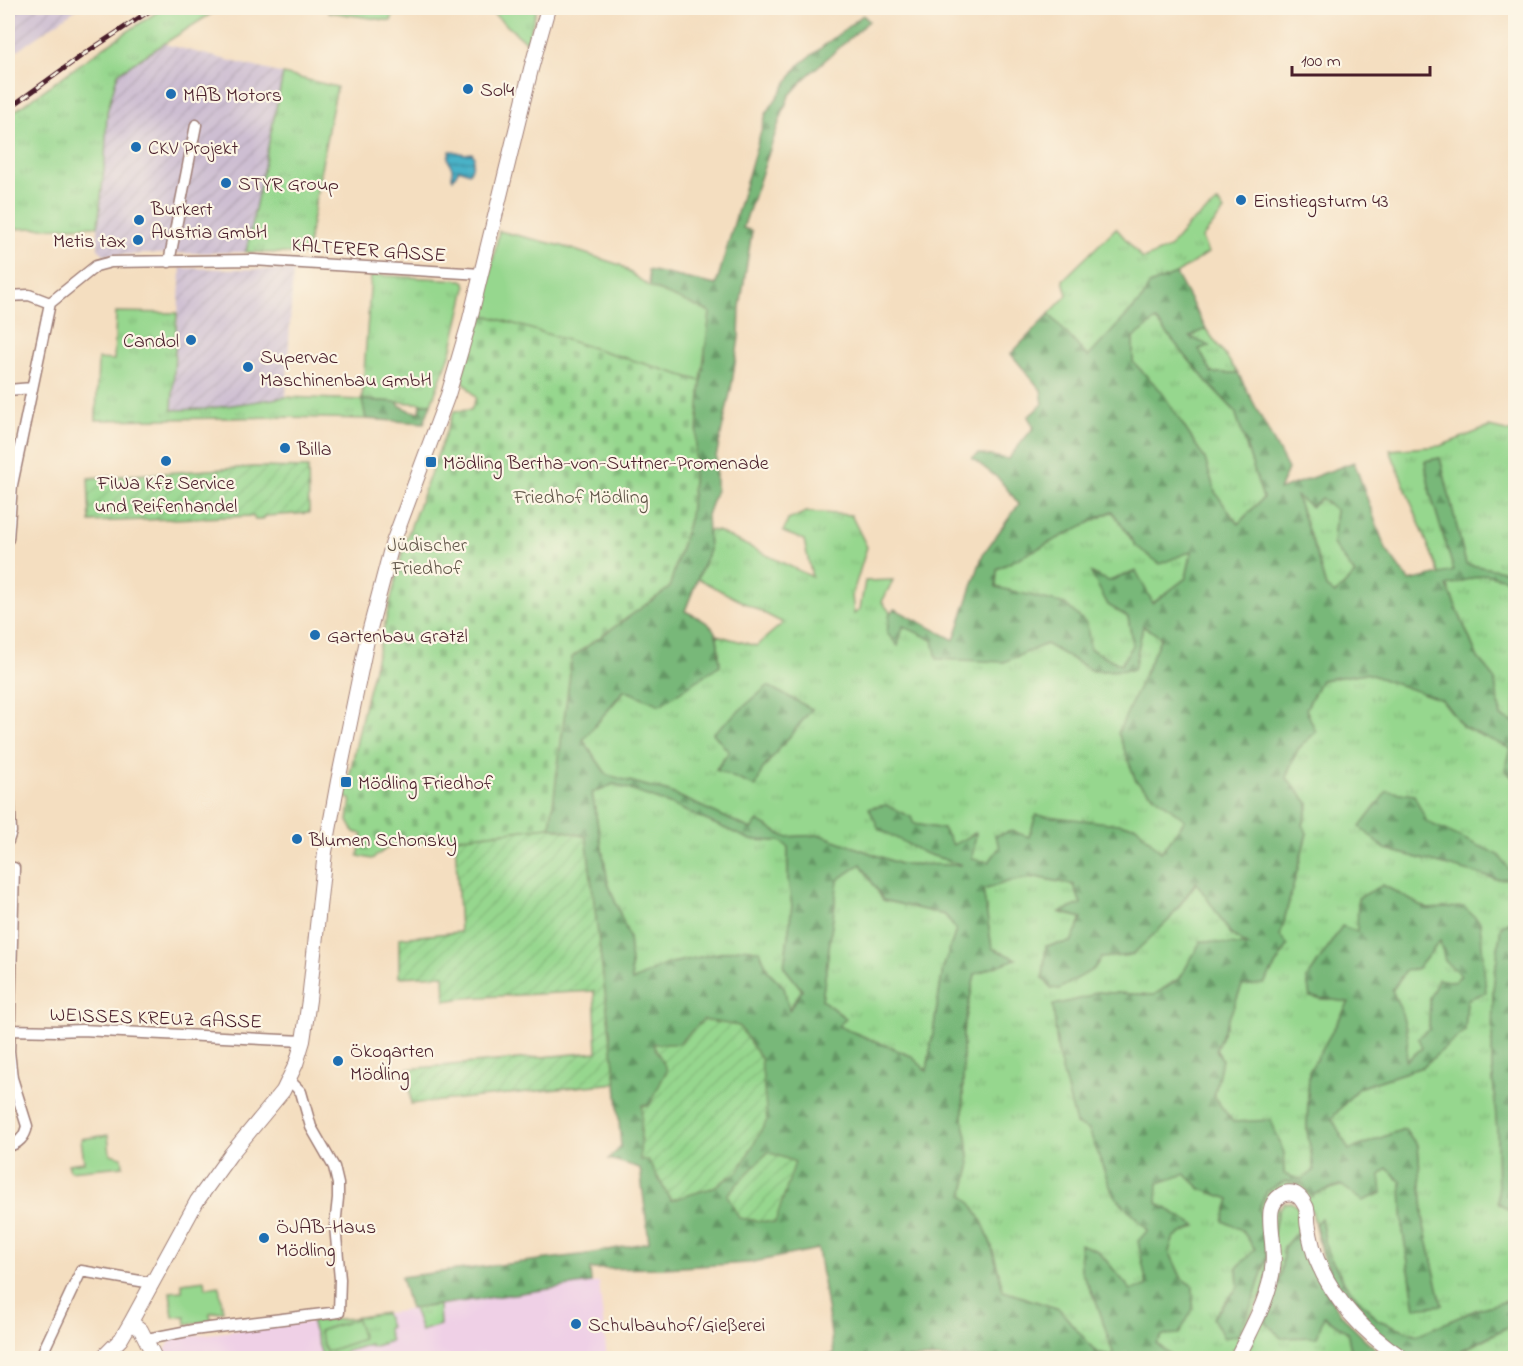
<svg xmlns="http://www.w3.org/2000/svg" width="1523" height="1366" font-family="'Indie Flower',sans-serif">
<defs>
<pattern id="industrial-furrows" width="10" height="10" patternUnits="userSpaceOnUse" patternTransform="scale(1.5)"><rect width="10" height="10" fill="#cdbed2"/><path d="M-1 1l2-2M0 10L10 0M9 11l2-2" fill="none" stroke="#b2a3b4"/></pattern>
<pattern id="grass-tufts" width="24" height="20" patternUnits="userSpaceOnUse" patternTransform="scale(1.5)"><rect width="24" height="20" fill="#96d78e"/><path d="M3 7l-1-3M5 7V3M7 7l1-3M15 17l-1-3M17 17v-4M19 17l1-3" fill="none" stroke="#83b87b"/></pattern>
<pattern id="forest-firs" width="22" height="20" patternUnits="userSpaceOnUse" patternTransform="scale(1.5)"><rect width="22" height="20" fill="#78b879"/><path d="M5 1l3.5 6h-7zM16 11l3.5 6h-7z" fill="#649563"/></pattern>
<pattern id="cemetery-stones" width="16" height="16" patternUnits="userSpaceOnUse" patternTransform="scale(1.5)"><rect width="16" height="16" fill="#96d78e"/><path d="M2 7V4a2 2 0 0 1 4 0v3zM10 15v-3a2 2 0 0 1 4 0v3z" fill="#83b87b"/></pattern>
<pattern id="garden-furrows" width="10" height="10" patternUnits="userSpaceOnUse" patternTransform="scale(1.5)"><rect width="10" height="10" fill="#96d78e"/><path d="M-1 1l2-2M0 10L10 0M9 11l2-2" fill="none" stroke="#83b87b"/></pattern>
<pattern id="water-rules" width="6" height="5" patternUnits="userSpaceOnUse" patternTransform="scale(1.5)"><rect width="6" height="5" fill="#4ab2c8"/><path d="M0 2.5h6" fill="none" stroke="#4090a3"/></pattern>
</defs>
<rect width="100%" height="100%" fill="#fcf5e5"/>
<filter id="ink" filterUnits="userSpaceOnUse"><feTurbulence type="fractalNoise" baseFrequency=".0167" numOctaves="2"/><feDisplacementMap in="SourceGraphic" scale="12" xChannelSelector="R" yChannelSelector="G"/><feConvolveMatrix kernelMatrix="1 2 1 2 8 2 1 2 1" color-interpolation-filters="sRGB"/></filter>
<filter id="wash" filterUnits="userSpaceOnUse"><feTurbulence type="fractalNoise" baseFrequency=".008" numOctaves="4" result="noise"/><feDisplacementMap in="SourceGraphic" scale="24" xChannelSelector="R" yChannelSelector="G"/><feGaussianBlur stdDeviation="1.35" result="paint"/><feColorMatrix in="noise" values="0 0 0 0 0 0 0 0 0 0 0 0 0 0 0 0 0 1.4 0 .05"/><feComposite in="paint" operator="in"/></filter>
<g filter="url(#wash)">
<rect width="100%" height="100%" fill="#f4dec0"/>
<path fill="#efd0e6" d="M599 1282 607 1358H167L165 1350 172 1338 311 1322 353 1318Z"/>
<path fill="url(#industrial-furrows)" d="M8 8H78L8 57Z
M164 44 283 74 246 252 105 255 98 249V226L105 160 107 112 118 73Z
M181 268 293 270 286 397 205 409 172 410Z"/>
<path fill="url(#grass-tufts)" stroke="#707b5c" stroke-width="1.5" fill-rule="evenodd" d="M163 8H220L118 73 107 112 105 160 98 226 8 229V116L104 47Z
M329 8H395L391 21 328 12Z
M488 8H537L527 43 489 10Z
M283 74 337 87 328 129 308 245 306 254 246 252Z
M1218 202 1224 211 1202 238 1208 253 1176 274 1149 285 1143 298 1088 358 1049 314 1067 295 1063 280 1116 228 1143 259 1169 248 1188 225Z
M371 275 462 280 465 282 466 288 451 352 431 404 363 400 366 419 284 417 96 420 98 359 114 360 116 312 177 313 172 410 205 409 286 397 362 400Z
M1156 320 1208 383 1235 411 1263 498 1237 525 1215 492 1205 459 1161 391 1133 362V338Z
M1206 329 1238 373H1212L1198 349 1209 346 1189 337Z
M1489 427 1515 433V573L1466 565 1440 458 1425 461 1430 492 1454 571 1440 575 1390 450 1440 446Z
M1296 495 1312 507 1321 498 1336 510 1333 544 1355 574 1335 594 1326 587 1315 550Z
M1113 511 1136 546 1192 551 1186 578 1153 603 1092 573 1108 605 1128 617 1133 645 1121 665 1090 649 1087 624 996 587 997 569Z
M806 512 851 515 867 547 852 596 854 614 860 609 865 581 893 580 882 602 890 612 887 633 898 645 903 625 933 640 1004 662 1046 644 1093 671 1133 670 1143 626 1161 637 1119 733 1136 781 1186 820 1161 853 1135 826 1102 823 1029 837 1000 847 989 862 971 859 975 833 953 845 943 829 914 824 924 853 965 866 900 864 821 835 785 837 758 822 751 829 669 792 607 775 583 740 625 690 720 666 717 635 756 646 783 623 698 579 709 550 708 530 717 531 812 577 804 540 783 532 788 520ZM812 709 762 770 716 769 729 752 714 733Z
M1485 574 1515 581V723L1501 717 1494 677 1478 658 1447 585Z
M1366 673 1443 700 1463 727 1512 749 1505 770 1515 780V918L1501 926 1493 990 1492 1065 1497 1131 1498 1202 1515 1215V1299L1478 1309 1417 1335 1378 1320 1346 1285 1327 1252 1321 1219 1315 1224 1332 1280 1324 1267 1312 1211 1281 1189 1270 1249 1264 1289 1231 1358H1174L1156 1343 1162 1335 1182 1279 1169 1251 1174 1237 1195 1227 1157 1203V1183L1185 1174 1201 1189 1231 1199 1242 1230 1255 1249 1237 1268 1238 1287 1213 1318 1253 1301 1267 1257 1259 1208 1267 1191 1285 1181 1303 1184 1317 1193 1380 1175 1387 1168 1401 1182 1403 1231 1415 1307 1442 1305 1424 1226 1418 1146 1404 1129 1349 1151 1332 1118 1358 1088 1422 1067 1465 1031 1467 1000 1480 922 1464 908 1427 909 1383 885 1358 933 1342 927 1307 979 1310 997 1349 1002 1309 1072 1307 1130 1314 1170 1302 1180 1284 1175V1153L1233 1123 1214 1097 1222 1059 1216 1050 1242 986 1280 936 1307 833 1303 826 1309 804 1286 777 1298 749 1315 732 1306 709 1321 680Z
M614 784 667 803 751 840 781 841 788 847V880L792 906 784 967 802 990 788 1010 784 987 768 971 760 951 744 948 667 964 632 982 629 937 608 883 592 793Z
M861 864 883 900 945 915 956 930 943 969 927 1071 911 1056 838 1026 846 1018 822 1000 838 880Z
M1036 877 1074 885 1081 904 1061 913 1082 918 1071 942 1046 946 1043 978 1101 958 1169 920 1197 882 1231 934 1249 948 1201 941 1180 978 1154 995 1095 992 1089 1130 1113 1194 1148 1230 1139 1241 1148 1287 1131 1290 1098 1251 1081 1271 1097 1303 1115 1356 1096 1352 1059 1309 1003 1291 991 1243 963 1195 970 1167 967 1137 963 1120V1032L975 974 1015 959 992 948 983 890 1007 882Z
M1440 941 1461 974 1454 982 1430 998 1429 1029 1422 1048 1406 1062 1392 991 1405 971 1418 968Z
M1291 1202 1298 1207 1317 1272 1333 1303 1314 1271 1297 1232 1284 1247 1280 1278 1266 1322 1323 1316 1347 1332 1353 1358H1242L1256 1331 1276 1220 1279 1210 1284 1203Z
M439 1305 440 1325 421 1331 413 1309Z
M385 1313 390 1327 387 1328 391 1341 371 1347 370 1344 344 1352 345 1356 338 1358H323L311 1322 353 1318Z
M1515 1323V1358H1464L1462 1351Z"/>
<path fill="url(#forest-firs)" stroke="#616c52" stroke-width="1.5" fill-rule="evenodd" d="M863 15 869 21 805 78 789 96 780 120 743 228 752 231 740 308 739 338 731 389 716 457V490L707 515 709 550 685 611C720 628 716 628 720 665L660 705 624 690 583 740 607 775 669 792 751 829 758 821 785 837 821 835 900 864 962 865 924 853 879 829 869 808 886 805 911 817 914 824 943 829 953 845 976 833 972 859 989 862 1000 847 995 836 1012 831 1029 837 1036 815 1136 826 1161 852 1185 820 1136 781 1118 733 1161 637 1143 626 1134 670 1093 671 1046 644 1004 662 937 659 933 640 903 626 898 646 887 633 890 612 895 609 954 640 983 554 1019 504 999 479 972 458 979 454 1008 459 1034 427 1028 417 1043 404 1041 390 1011 354 1049 314 1088 357 1143 298 1149 285 1176 274 1206 329 1190 337 1210 346 1199 349 1212 373H1238L1288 469 1279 490 1354 462 1385 548 1409 581 1454 571 1430 492 1425 461 1440 458 1466 564 1515 573V581L1485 574 1447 586 1478 658 1494 677 1501 717 1515 723V780L1505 770 1511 749 1463 727 1442 700 1366 673 1321 680 1306 709 1316 732 1298 749 1286 777 1309 804 1303 825 1307 833 1280 936 1288 945 1264 984 1242 986 1216 1050 1222 1059 1214 1097 1233 1122 1271 1120 1284 1153V1174L1302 1180 1314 1170 1307 1130 1309 1072 1349 1002 1310 997 1307 979 1342 926 1357 932 1358 898 1383 885 1427 909 1464 907 1480 922 1486 992 1467 1000 1465 1031 1422 1067 1358 1088 1332 1118 1349 1150 1404 1129 1418 1146 1424 1226 1442 1305 1415 1308 1403 1231 1401 1182 1387 1168 1380 1175 1382 1193 1363 1201 1341 1185 1317 1193 1311 1197 1303 1184 1285 1181 1267 1191 1259 1208 1267 1256 1253 1301 1238 1335 1224 1338 1213 1318 1238 1287 1237 1268 1255 1249 1242 1230 1223 1221 1230 1199 1201 1189 1185 1174 1158 1183 1157 1203 1196 1226 1174 1237 1169 1251 1182 1279 1193 1286V1309L1179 1334 1163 1335 1156 1343 1174 1358H798L834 1354 818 1249 749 1263 664 1268 590 1269 591 1283 410 1309 401 1277 588 1254 649 1242 640 1168 609 1159 621 1147 616 1083 586 837 550 827 572 657 669 588 690 516 701 381 710 313 650 287 648 270 716 285 766 114 798 66ZM1156 320 1208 383 1235 411 1263 498 1238 524 1215 492 1205 459 1161 391 1133 362V338ZM1296 496 1312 507 1321 498 1336 510 1333 544 1355 574 1335 594 1326 587 1315 550ZM1112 511 1136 546 1160 564 1192 551 1186 578 1153 603 1136 571 1109 581 1091 573 1108 605 1128 617 1133 645 1121 665 1090 649 1087 624 1065 604 996 587 997 569ZM614 784 667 803 751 840 781 841 788 847V880L792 906 784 967 802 990 789 1010 784 987 768 971 760 951 744 948 667 964 632 981 629 937 608 883 592 793ZM861 864 883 900 945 915 956 930 943 969 927 1071 911 1056 838 1026 846 1019 822 1000 838 880ZM1036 877 1074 885 1081 904 1060 912 1082 918 1071 942 1046 946 1043 978 1051 988 1059 989 1094 969 1101 958 1132 955 1169 920 1196 882 1231 934 1248 946 1201 941 1180 978 1154 995 1095 992 1088 997 1053 1005 1058 1054 1076 1124 1089 1130 1113 1194 1148 1230 1138 1241 1147 1286 1131 1290 1098 1251 1080 1244 1081 1271 1097 1303 1114 1356 1096 1352 1059 1309 1003 1291C996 1261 987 1216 963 1195L970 1167 967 1137 963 1120V1032L975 974 1016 959 992 948 983 890 1007 882ZM1440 941 1445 961 1461 975 1454 982 1438 979 1430 998 1429 1029 1418 1038 1422 1048 1406 1061 1408 1036 1401 1010 1392 990 1405 971 1418 968ZM704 1020 671 1200 648 1160 643 1105 649 1106 667 1070 678 1044Z
M362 400 398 402 399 405 410 411 420 412 421 404H431L424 423 366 419Z
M768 686 812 709 762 770 756 787 716 770 729 752 713 733Z
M1387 791 1414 795 1427 822 1499 855 1515 878 1496 879 1385 849 1360 827Z
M1515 918V1215L1498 1202 1497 1131 1492 1065 1493 990 1501 926Z
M1321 1218 1327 1252 1346 1285 1378 1320 1417 1335 1478 1309 1515 1299V1323L1462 1350 1464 1358H1410L1378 1334 1332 1280 1315 1224Z
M1297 1232C1302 1244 1307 1258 1314 1270 1331 1305 1357 1337 1389 1358H1353L1347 1332 1324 1316 1317 1337 1281 1338 1266 1322 1280 1278 1284 1247Z"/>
<path fill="url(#cemetery-stones)" stroke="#707b5c" stroke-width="1.5" d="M482 314 701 381 690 516 669 588 572 657 550 827 390 846 372 859 358 856 363 834 354 832 348 821 351 799 345 798 363 712 405 542 454 411 471 410 476 398 461 378Z"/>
<path fill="#96d78e" stroke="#707b5c" stroke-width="1.5" d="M499 231 562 246 620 265 650 287 710 312 701 381 482 314Z
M108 1135 110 1154 122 1157 123 1166 70 1171 68 1164 84 1162 81 1139Z
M205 1280 206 1288 219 1286 223 1311 210 1313 211 1321 186 1324 185 1316 173 1317 170 1292 182 1291V1283Z
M357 1319 363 1339 326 1352 319 1331Z"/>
<path fill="url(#garden-furrows)" stroke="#707b5c" stroke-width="1.5" d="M254 467 308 468 309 513 266 516 262 520H255L253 516 90 522 88 478Z
M550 827 586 837 616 1083 411 1104 408 1069 597 1052 594 991 464 998 445 1001 444 975 399 977V938L460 932 455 838Z
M703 1020 739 1026 761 1059 767 1120 738 1172 712 1188 671 1200 648 1160H640L642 1105 649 1106 667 1070 653 1044H678Z
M768 1152 795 1162 775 1223 739 1218 727 1195Z"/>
<path fill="url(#water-rules)" stroke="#4a687a" stroke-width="1.5" d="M450 151H454L464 154 472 153 474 156C473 163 473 168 469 173L459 169 453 179 452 177C452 174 453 169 451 166 448 160 447 158 450 151Z"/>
</g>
<g filter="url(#ink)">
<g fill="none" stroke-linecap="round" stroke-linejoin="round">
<g stroke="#9f7e76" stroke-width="13">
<path id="minor" d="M169 262 196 125
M8 296 29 295 50 303
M8 390 32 388
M8 539 12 485 50 303 96 266 111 262 253 260 481 274
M8 768 11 832 8 841
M8 1030 57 1031 82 1030 303 1041
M8 1146C18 1144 25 1137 27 1126L12 1078 9 1051 14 868
M147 1339 193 1330 339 1312 340 1279 335 1226 338 1198V1184L334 1167 311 1127 301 1092 289 1080
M40 1358 81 1271 152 1283"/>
</g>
<g stroke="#9f7e76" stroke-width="16">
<path id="tertiary" d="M131 1322 141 1330 155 1358
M102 1358 121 1339 131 1322 197 1201 230 1155 283 1091 296 1064 303 1041 309 1000 325 852 338 781 367 640 392 545 448 395 469 323 531 69 548 8"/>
</g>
<g stroke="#9f7e76" stroke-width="17">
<path id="secondary" d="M1237 1358C1251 1329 1270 1298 1273 1265 1275 1247 1269 1227 1271 1211 1273 1199 1286 1187 1298 1196 1301 1198 1304 1203 1306 1207 1308 1212 1307 1219 1308 1225 1310 1237 1312 1249 1317 1260 1334 1301 1366 1334 1402 1358"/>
</g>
<use href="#minor" stroke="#fff" stroke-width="10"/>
<use href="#tertiary" stroke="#fff" stroke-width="14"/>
<use href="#secondary" stroke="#fff" stroke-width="15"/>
<g stroke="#4a1f2b" stroke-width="5">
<path id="rail" d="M8 109 84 54 154 8"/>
</g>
<use href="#rail" stroke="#fcf5e5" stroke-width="3" stroke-dasharray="9" stroke-linecap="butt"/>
</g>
</g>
<g fill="#1f6fb2" stroke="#fcf5e5" stroke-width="2">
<circle cx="468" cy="89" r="6"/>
<circle cx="171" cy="94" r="6"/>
<circle cx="136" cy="147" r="6"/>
<circle cx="226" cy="183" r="6"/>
<circle cx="1241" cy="200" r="6"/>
<circle cx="139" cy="220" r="6"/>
<circle cx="138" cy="240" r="6"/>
<circle cx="191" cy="340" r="6"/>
<circle cx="248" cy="367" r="6"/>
<circle cx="285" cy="448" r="6"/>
<circle cx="166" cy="461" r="6"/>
<rect x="425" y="456" width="12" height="12" rx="3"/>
<circle cx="315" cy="635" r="6"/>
<rect x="340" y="776" width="12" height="12" rx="3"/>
<circle cx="297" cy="839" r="6"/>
<circle cx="338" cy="1061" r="6"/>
<circle cx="264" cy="1238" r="6"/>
<circle cx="576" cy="1324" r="6"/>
</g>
<g text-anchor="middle" stroke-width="4.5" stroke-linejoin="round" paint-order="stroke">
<g font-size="20" fill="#4a1f2b" stroke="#fcf5e5" text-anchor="start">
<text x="480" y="96">Sol4</text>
<text x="183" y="101">MAB Motors</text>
<text x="148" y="154">CKV Projekt</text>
<text x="238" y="190">STYR Group</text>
<text x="1253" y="207">Einstiegsturm 43</text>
<text x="151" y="215">Burkert<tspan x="151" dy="23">Austria GmbH</tspan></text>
<text x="126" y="247" text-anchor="end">Metis tax</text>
<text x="179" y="347" text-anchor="end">Candol</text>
<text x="260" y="363">Supervac<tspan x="260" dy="23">Maschinenbau GmbH</tspan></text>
<text x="297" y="455">Billa</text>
<text x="443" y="469">Mödling Bertha-von-Suttner-Promenade</text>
<text x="166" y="489" text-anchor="middle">FiWa Kfz Service<tspan x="166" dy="23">und Reifenhandel</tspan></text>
<text x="327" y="642">Gartenbau Gratzl</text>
<text x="358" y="789">Mödling Friedhof</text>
<text x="309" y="846">Blumen Schonsky</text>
<text x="350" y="1057">Ökogarten<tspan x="350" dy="23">Mödling</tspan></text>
<text x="276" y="1233">ÖJAB-Haus<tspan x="276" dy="23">Mödling</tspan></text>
<text x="588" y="1331">Schulbauhof/Gießerei</text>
</g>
<g font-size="20" fill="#4a1f2b" stroke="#fcf5e5">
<text transform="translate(369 249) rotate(4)" y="7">KALTERER GASSE</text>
<text transform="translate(156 1017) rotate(2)" y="7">WEISSES KREUZ GASSE</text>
</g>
<g font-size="20" fill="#615649" stroke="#fcf5e5">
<text x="581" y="503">Friedhof Mödling</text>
<text x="427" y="551">Jüdischer<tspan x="427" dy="23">Friedhof</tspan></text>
</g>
</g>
<rect width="1523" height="1366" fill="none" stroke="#fcf5e5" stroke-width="30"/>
<path d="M1292 66v9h138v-9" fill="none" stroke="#4a1f2b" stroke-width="3"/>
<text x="1301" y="66" font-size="18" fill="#4a1f2b" stroke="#fcf5e5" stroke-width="4.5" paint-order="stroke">100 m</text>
</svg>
